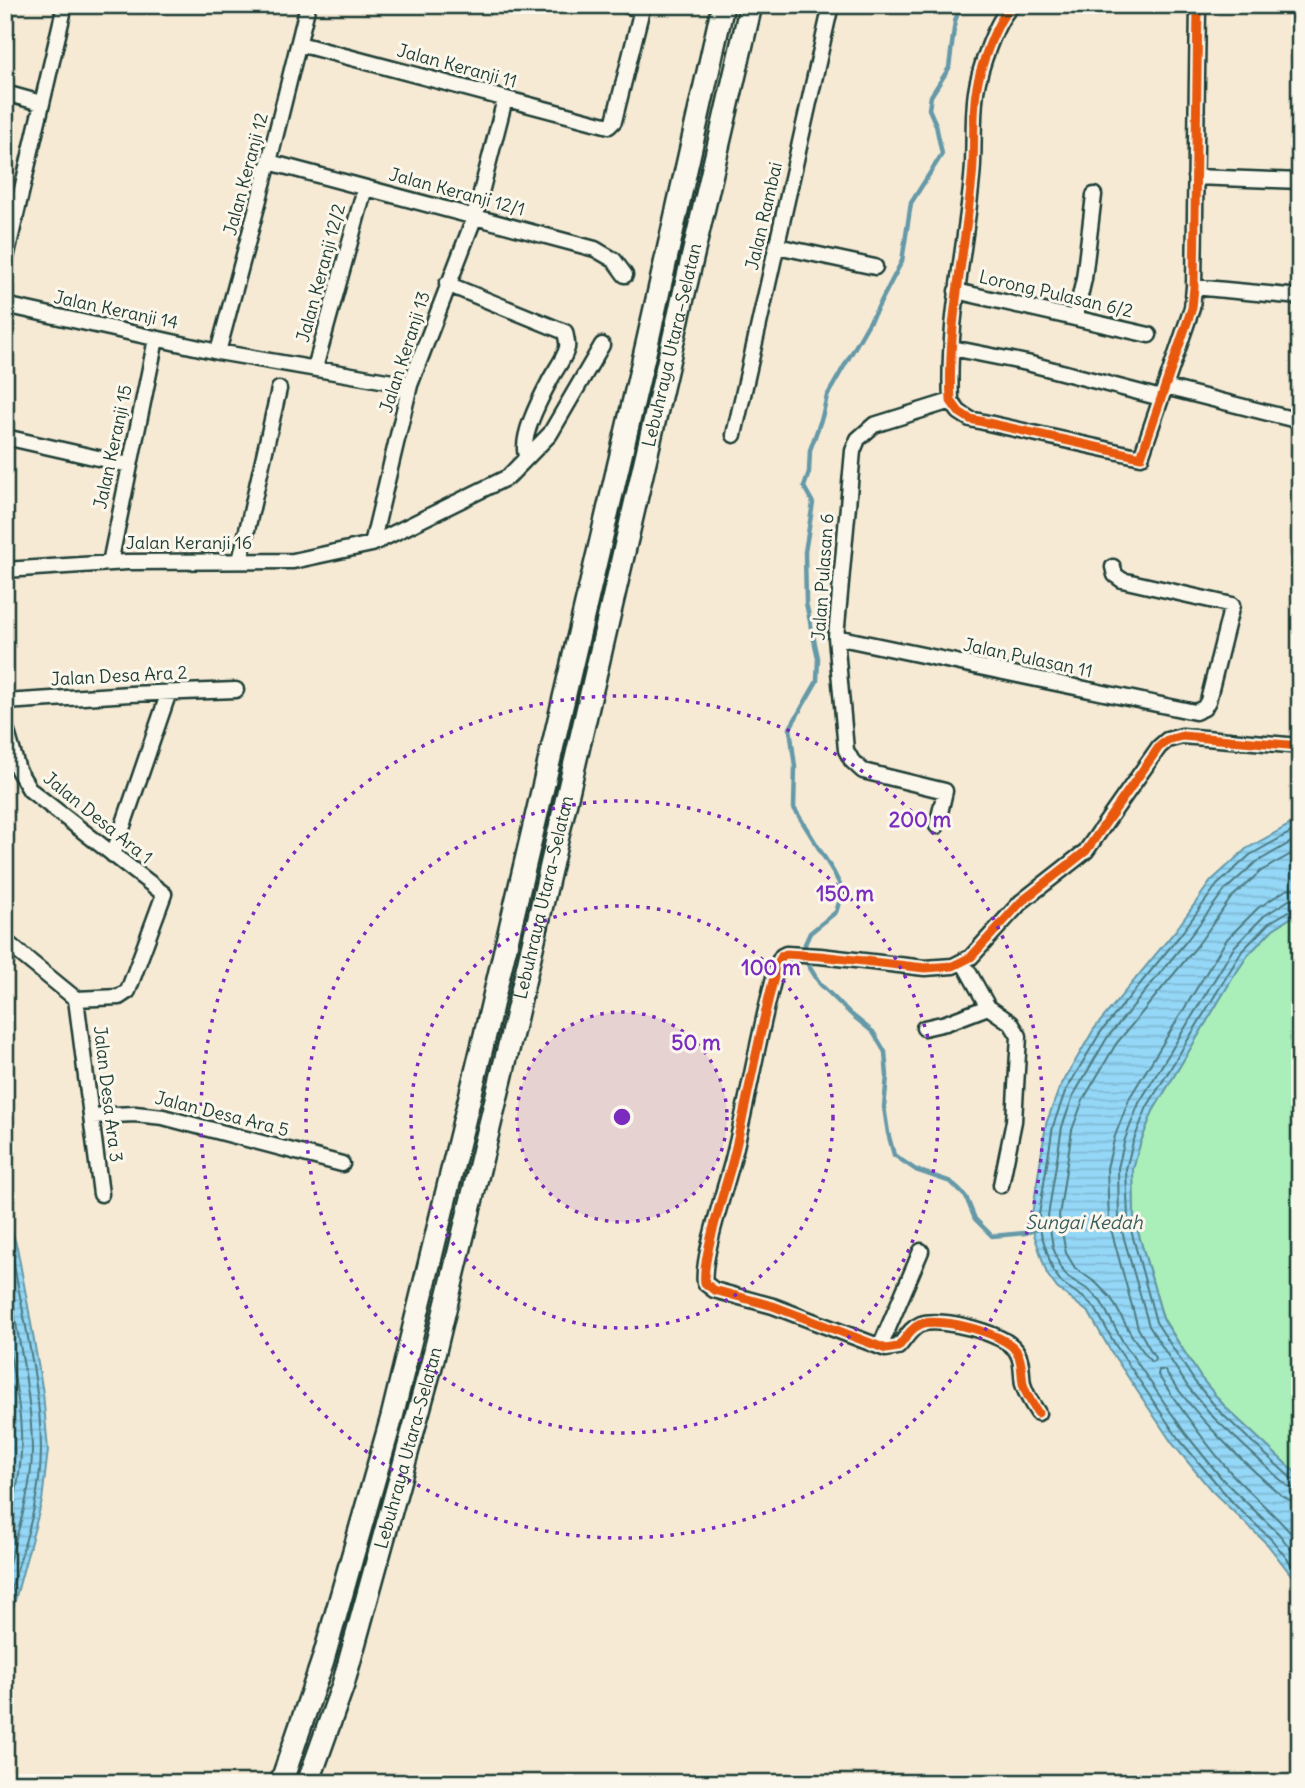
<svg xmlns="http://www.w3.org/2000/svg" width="1305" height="1788" font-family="Delius,sans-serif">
<defs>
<pattern id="water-rules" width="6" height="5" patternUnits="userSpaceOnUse" patternTransform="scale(1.75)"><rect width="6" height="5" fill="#94d7f6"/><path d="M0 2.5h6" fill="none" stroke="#7fb9d4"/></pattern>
</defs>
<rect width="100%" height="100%" fill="#f6ead5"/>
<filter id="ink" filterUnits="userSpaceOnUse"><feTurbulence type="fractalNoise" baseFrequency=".0143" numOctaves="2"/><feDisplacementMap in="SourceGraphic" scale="14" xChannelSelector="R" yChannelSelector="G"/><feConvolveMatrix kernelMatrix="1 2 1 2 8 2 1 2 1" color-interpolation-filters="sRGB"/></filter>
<g filter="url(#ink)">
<path fill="#aaefba" stroke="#649677" stroke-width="2" d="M1300 912V1477L1226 1408 1201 1378 1163 1318 1134 1218 1133 1169 1140 1144 1153 1111 1232 979 1248 955 1273 929Z"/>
<path fill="url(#water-rules)" stroke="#6599a8" stroke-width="2" d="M1300 819V912L1273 929 1248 955 1232 979 1153 1111 1140 1144 1133 1169 1134 1218 1163 1319 1201 1378 1226 1408 1300 1477V1586L1267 1544 1211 1490 1172 1443 1110 1350 1089 1313 1057 1288 1047 1274 1033 1231 1032 1215 1046 1124 1059 1089 1094 1029 1176 930 1211 881 1246 849Z
M5 1210 17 1247 28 1306 43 1393 48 1450 42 1501 5 1637Z"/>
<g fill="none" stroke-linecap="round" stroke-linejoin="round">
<path stroke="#4e7b82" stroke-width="2" d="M1300 827 1250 855 1217 885 1181 934 1100 1033 1065 1092 1053 1126 1039 1215 1040 1230 1053 1271 1062 1283 1084 1298 1095 1308 1116 1346 1178 1438 1234 1504 1272 1540 1300 1575
M1300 837 1255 863 1224 891 1188 939 1107 1038 1073 1096 1062 1127 1048 1216 1053 1247 1060 1267 1068 1277 1090 1291 1101 1302 1123 1342 1185 1433 1223 1480 1279 1534 1300 1561
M1300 849 1261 871 1231 898 1197 946 1116 1044 1083 1100 1072 1130 1059 1216 1066 1253 1075 1268 1096 1283 1111 1298 1132 1336 1151 1362 1154 1361 1155 1358 1138 1328 1109 1222 1107 1168 1115 1136 1130 1097 1227 939 1258 908 1286 890 1300 887
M1300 898 1289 900 1264 916 1235 946 1139 1103 1125 1139 1118 1168 1119 1221 1149 1326 1188 1387 1214 1418 1287 1486 1300 1490
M1300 907 1294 908 1269 923 1242 951 1147 1107 1133 1142 1126 1169 1128 1219 1156 1322 1195 1382 1221 1413 1292 1479 1300 1481
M5 1233 11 1249C22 1311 41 1387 41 1450 41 1504 19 1559 5 1610
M5 1268C16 1325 32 1393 32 1450 32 1493 16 1536 5 1577
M5 1327C12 1368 23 1411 21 1452 20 1481 13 1509 5 1537
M1300 1501 1290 1500 1281 1495C1237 1457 1197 1418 1164 1370H1159L1158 1375C1181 1409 1205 1443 1232 1474 1254 1498 1280 1518 1300 1544"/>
<path stroke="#6599a8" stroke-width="4.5" d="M961 5 955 21 949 68 931 96 929 109 936 125 942 154 911 203 902 261 877 309 827 396 822 417 810 450 809 472 804 487 813 503 805 552 806 603 818 658 817 681 790 728 795 767 794 808 834 873 843 891 836 912 810 933 805 944 807 963 820 984 852 1015 873 1032 885 1052 887 1076 884 1107 888 1133 894 1155 916 1170 951 1182 966 1197 975 1219 992 1236 1025 1233 1038 1229"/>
<g stroke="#1f3d34" stroke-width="19">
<path id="minor" d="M625 5 642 10
M1013 5C996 18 979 71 976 92 972 120 975 149 972 178 965 252 947 325 951 401L959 412 970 419 1141 457 1192 308 1194 287 1198 5
M299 44 609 126 614 121 643 5
M5 93 41 103
M269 162 595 249 614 260 625 275
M1195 177 1300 181
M777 246 875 267
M5 262 65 5
M447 284 565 332C566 337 568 343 567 348 564 360 554 371 549 382 540 399 518 441 527 458
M1194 287 1300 297
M956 291 1149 335
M5 305 218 352 410 385
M1075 318 1084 279 1094 195
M952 348 1027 363 1161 398
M218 352 269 162 308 5
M315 368 365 188
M1165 387 1300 421
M734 435 831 5
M5 437 129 465
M372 544 410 385 475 216 505 99
M240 561 279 389
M110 563 156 339
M5 570 127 562 293 561 372 544 508 477 550 434 602 345
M836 637 1195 712 1204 708 1208 701 1232 605 1122 580 1115 575 1113 567
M5 702 130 694 236 690
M5 725 18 770 30 790 164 894 128 991 119 997 76 999
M937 826 945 791 863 771 852 761 846 750 836 637 853 451 858 439 874 425 951 401
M113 855 169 692
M5 941 76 999
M963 962 988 1007 1011 1023 1019 1036 1014 1121 1001 1185
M76 999 101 1194
M924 1028 946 1023 988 1007
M92 1116 135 1114 163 1117 342 1164
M880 1347 921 1251
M1038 1413C1032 1404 1026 1395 1023 1384 1021 1373 1023 1362 1017 1352 1006 1333 941 1317 921 1324 909 1329 906 1339 898 1347L886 1349 773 1306 714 1290 705 1283C701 1261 725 1189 732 1163 749 1097 759 1029 778 963L782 956 786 954 820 956 925 968 953 966 971 957 1021 902 1086 851 1159 747 1167 740 1182 736 1300 746"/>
</g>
<g stroke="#1f3d34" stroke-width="26">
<g id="highway">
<path d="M281 1783 323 1660 392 1417 485 1035 647 344 723 5"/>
<path id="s1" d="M308 1783 343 1685 433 1359 515 1021 751 5"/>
</g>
</g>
<use href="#minor" stroke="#fbf7ec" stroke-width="14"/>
<use href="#highway" stroke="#fbf7ec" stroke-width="21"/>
<g stroke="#fbf7ec" stroke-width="13">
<path id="cycleway" d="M1013 5C996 18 979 71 976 92 972 120 975 149 972 178 965 252 947 325 951 401L959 412 970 419 1141 457 1192 308 1194 287 1198 5
M1038 1413C1032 1404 1026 1395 1023 1384 1021 1373 1023 1362 1017 1352 1006 1333 941 1317 921 1324 909 1329 906 1339 898 1347L886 1349 773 1306 714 1290 705 1283C701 1261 725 1189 732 1163 749 1097 759 1029 778 963L782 956 786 954 820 956 925 968 953 966 971 957 1021 902 1086 851 1159 747 1167 740 1182 736 1300 746"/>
</g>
<use href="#cycleway" stroke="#e8590c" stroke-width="9"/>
</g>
</g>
<circle cx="622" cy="1117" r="105" fill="#7b2cbf" fill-opacity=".12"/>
<g fill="none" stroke="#7b2cbf" stroke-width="3.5" stroke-dasharray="3.5 7">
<circle cx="622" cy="1117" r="105"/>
<circle cx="622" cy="1117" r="211"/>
<circle cx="622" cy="1117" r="316"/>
<circle cx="622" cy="1117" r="421"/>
</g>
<g text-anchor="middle" stroke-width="6" stroke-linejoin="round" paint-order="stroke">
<g font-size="18" fill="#1f3d34" stroke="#fbf7ec">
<text transform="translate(457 66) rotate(15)" y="6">Jalan Keranji 11</text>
<text transform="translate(246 174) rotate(-75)" y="6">Jalan Keranji 12</text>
<text transform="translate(457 192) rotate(15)" y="6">Jalan Keranji 12/1</text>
<text transform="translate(764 216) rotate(-77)" y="6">Jalan Rambai</text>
<text transform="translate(321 273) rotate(-75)" y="6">Jalan Keranji 12/2</text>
<text transform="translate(1056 294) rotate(13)" y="6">Lorong Pulasan 6/2</text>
<text transform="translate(116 310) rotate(12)" y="6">Jalan Keranji 14</text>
<text dy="6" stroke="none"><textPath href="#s1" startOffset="1484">Lebuhraya Utara–Selatan</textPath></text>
<text transform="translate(405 352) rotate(-72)" y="6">Jalan Keranji 13</text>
<text transform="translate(113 447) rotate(-78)" y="6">Jalan Keranji 15</text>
<text x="189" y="549">Jalan Keranji 16</text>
<text transform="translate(823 577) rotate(-86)" y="6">Jalan Pulasan 6</text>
<text transform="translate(1028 658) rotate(12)" y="6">Jalan Pulasan 11</text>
<text transform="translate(119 676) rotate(-3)" y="6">Jalan Desa Ara 2</text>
<text transform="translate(98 818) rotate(39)" y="6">Jalan Desa Ara 1</text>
<text dy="6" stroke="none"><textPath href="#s1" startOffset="917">Lebuhraya Utara–Selatan</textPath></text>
<text transform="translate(108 1094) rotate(83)" y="6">Jalan Desa Ara 3</text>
<text transform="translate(222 1114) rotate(14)" y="6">Jalan Desa Ara 5</text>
<text dy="6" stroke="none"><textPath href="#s1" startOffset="350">Lebuhraya Utara–Selatan</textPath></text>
</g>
<g font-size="19" font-style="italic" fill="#365c5b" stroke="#fbf7ec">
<text x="1084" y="1229">Sungai Kedah</text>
</g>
</g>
<circle cx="622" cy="1117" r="10" fill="#7b2cbf" stroke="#fbf7ec" stroke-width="3.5"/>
<g font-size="21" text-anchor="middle" font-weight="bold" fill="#7b2cbf" stroke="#fbf7ec" stroke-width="6" stroke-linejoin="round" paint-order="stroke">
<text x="920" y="827">200 m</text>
<text x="845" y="901">150 m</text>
<text x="771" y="975">100 m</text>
<text x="696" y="1050">50 m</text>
</g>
<rect width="1305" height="1788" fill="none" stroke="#fbf7ec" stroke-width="28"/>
<rect x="14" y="14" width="1277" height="1760" fill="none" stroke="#1f3d34" stroke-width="2.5" filter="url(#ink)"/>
</svg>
